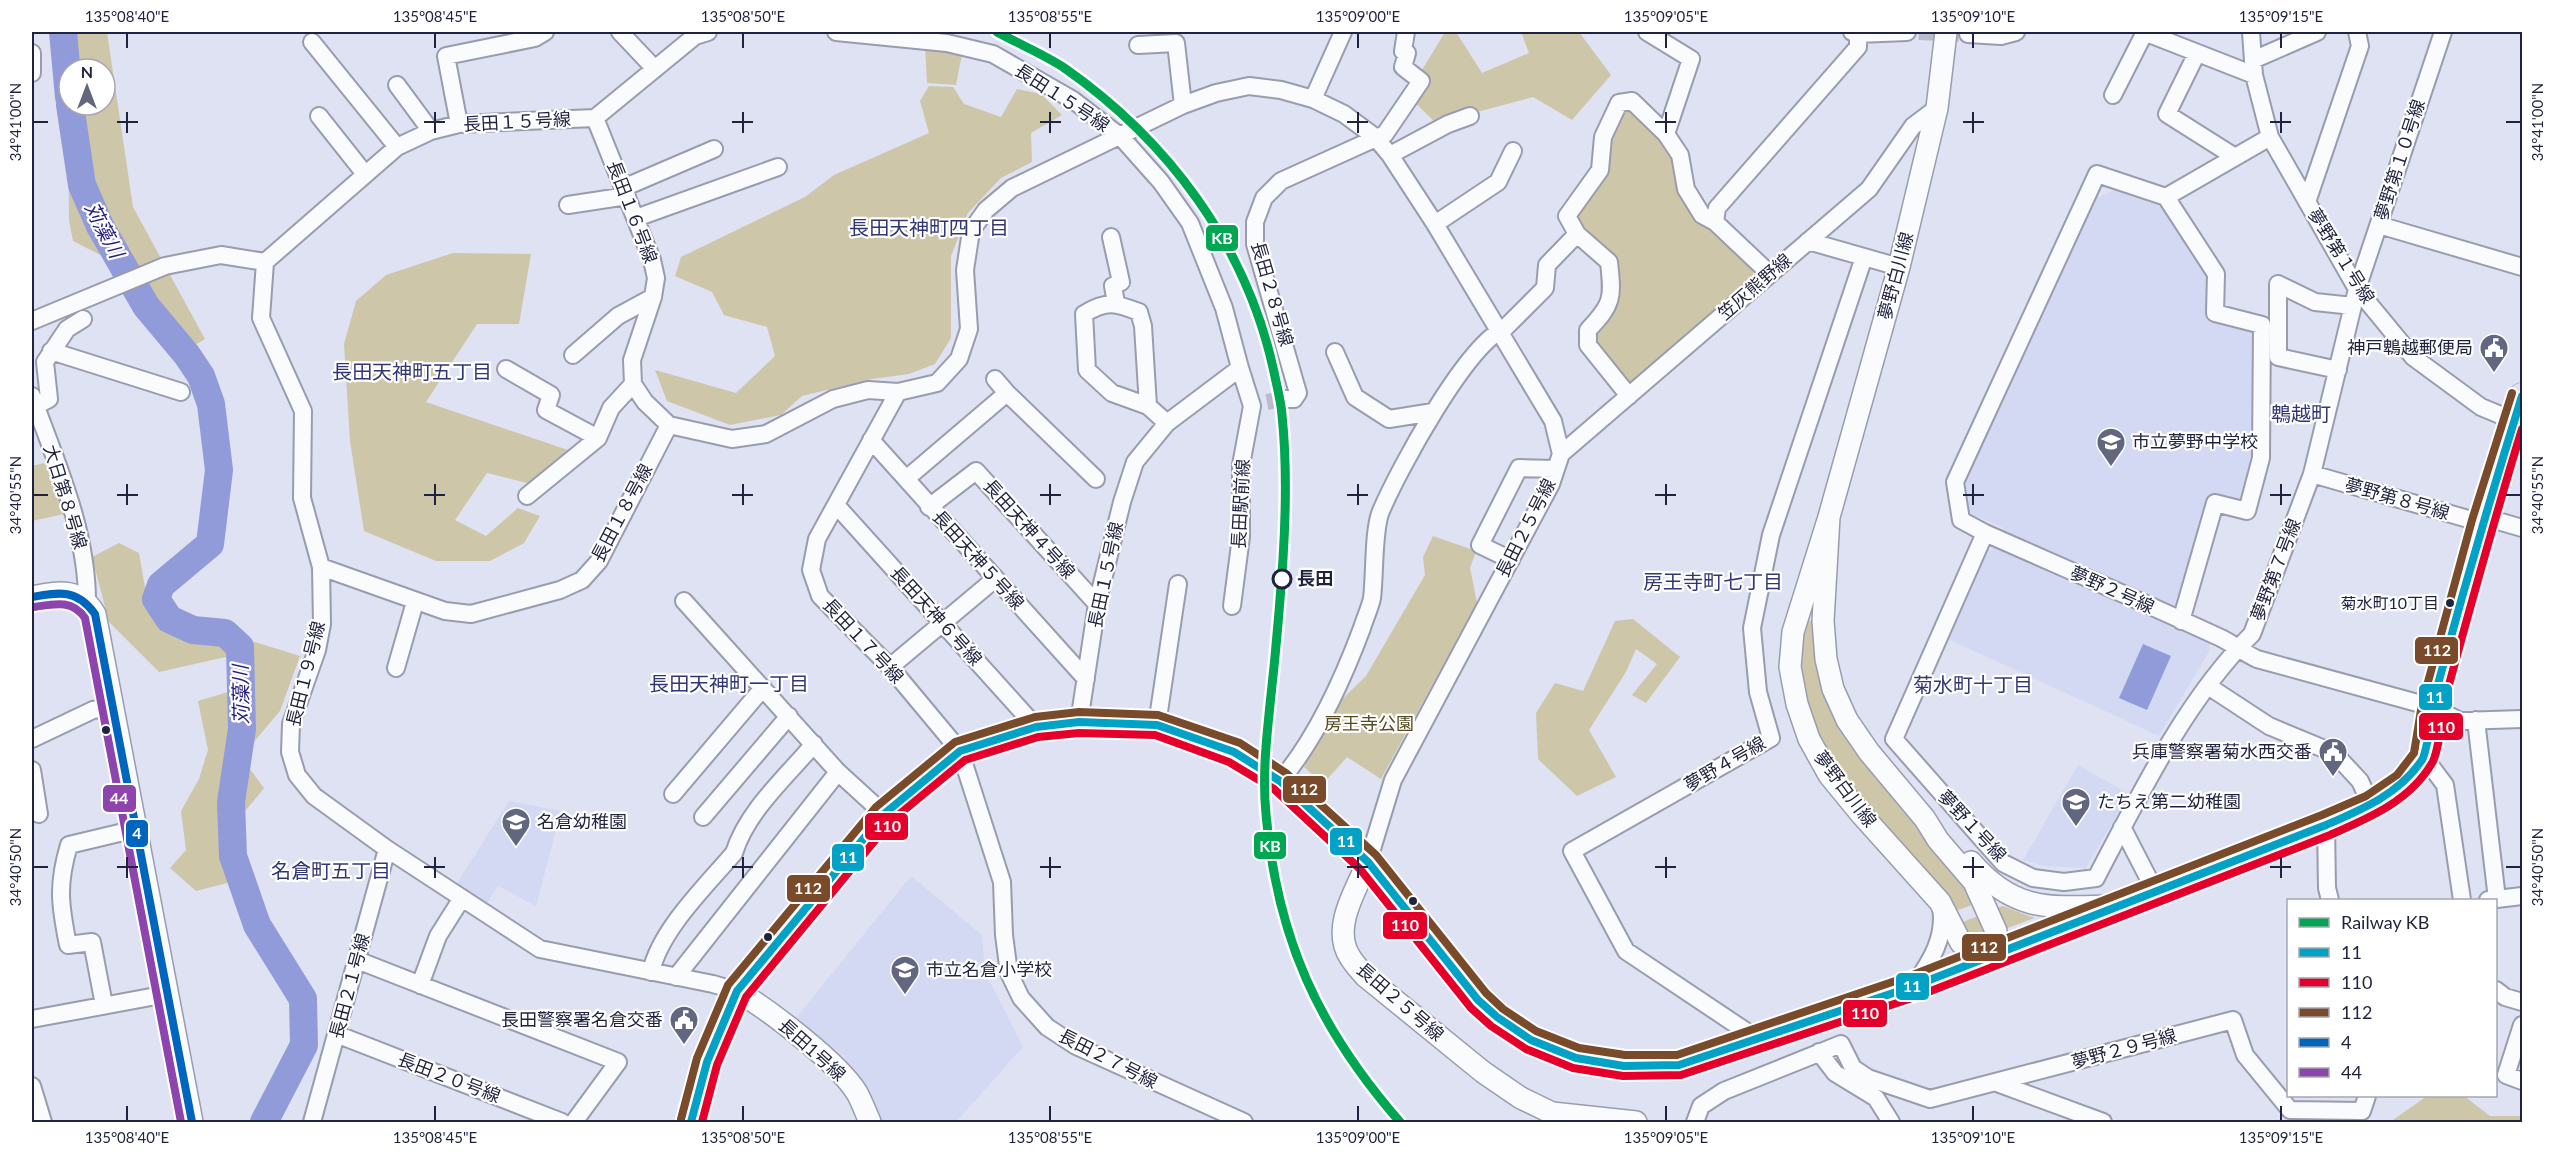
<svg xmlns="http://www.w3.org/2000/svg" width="2554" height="1154" font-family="Lato,'Noto Sans JP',sans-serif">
<rect width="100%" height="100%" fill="#dee2f2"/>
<path fill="#d3d9f2" d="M2114 190 2165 208 2167 214 2210 277 2206 317 2257 330 2254 457 2241 502 2211 493 2172 623 2209 640 2210 650 2159 736 1948 639 1987 551 1996 546 2003 528 1968 512 1965 479 2091 201Z
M2078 765 2129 794 2086 868 2044 866 2023 860Z
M509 801 561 811 536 906 498 886 487 903 457 883Z
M911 876 982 935 985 972 1023 1047 956 1122H883L865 1085 843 1056 796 1018Z"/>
<path fill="#cec6a9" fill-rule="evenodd" d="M67 32H107L133 207 205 339 185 351 114 262 73 241 69 220ZM69 69H105V105H69Z
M1445 32H1456L1482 73 1529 53 1521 32H1579L1611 75 1572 120 1533 97 1436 123 1407 95Z
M925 45 963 49 956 85 927 83Z
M929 86 953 87 964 104 1001 117 1017 89 1041 94 1062 115 1031 133 1032 162 1001 178 968 213 951 256V338L935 364 909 374 872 379 802 396 781 415 730 425 667 401 655 370 736 393 775 356 767 327 724 315 712 292 675 276 681 257 805 197 834 175 929 133 920 101Z
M1631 110 1656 132 1673 157 1695 218 1753 268V279L1631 382H1626L1594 340 1613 311 1619 288 1618 265 1614 257 1588 233 1576 217 1609 171 1611 137 1623 111Z
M453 253 531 254 519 324H477L426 402 571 451 531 484 487 473 455 520 486 536 518 508 540 516 524 543 490 561H436L364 531 350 441 344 344 356 301 386 275Z
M53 461 64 514 32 521V466Z
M1433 536 1476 551 1470 568 1477 603 1381 779 1347 757 1323 784 1304 767 1339 702 1366 676 1425 575 1423 557Z
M119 543 139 553 147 599 183 630 232 635 300 656 280 711 241 757 264 788C235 825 219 831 235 881L196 891 170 868 186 850 181 811 199 779 208 750 198 701 238 689 230 656 159 672 109 622 92 557Z
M1633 619 1680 657 1646 703 1632 695 1657 664 1636 649 1626 672 1589 730 1616 777 1577 796 1538 759 1536 713 1555 683 1583 691 1615 621Z
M1809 620 1814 624 1816 660 1823 693 1839 727 1978 903 1955 911 1952 900 1870 810 1840 773 1817 737 1805 699 1802 667 1804 626Z
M2003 906 2035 918 2002 930 1993 909Z
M1983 914 1989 933 1972 940 1963 927V922Z
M2427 1096H2464L2490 1116H2522V1122H2390Z"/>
<path fill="#919bd9" d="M2143 644 2171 656 2147 710 2119 698Z"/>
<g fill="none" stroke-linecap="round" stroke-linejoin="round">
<path stroke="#919bd9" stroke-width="28" d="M63 32 69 97
M70 105 82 185 100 226 146 306 187 355 201 376 211 404 219 470 210 544 161 585 156 599 169 619 193 630 225 633 240 647 242 729 231 802 233 856 257 925 303 999 304 1045 264 1122"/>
<path stroke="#b8bcce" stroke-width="16" stroke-dasharray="16 8" stroke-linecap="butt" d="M1919 32 1968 34
M1267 402 1284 399"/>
<g stroke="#999caf" stroke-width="20">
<path id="minor" d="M620 32 655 69
M836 32 947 43 993 54 1073 100 1121 137 1161 182 1190 223 1224 308 1240 368 1167 423 1135 462 1122 502 1097 604 1079 722
M1647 32 1691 59 1666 134
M1852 32 1858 34 1907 32
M2144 32 2254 75
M2251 32 2254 75 2270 137 2357 289 2413 357 2481 407 2522 424
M1968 34 2001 36 2016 32
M312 42 397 147
M1138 45 1176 43 1183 105
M32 53V73
M2197 53 2167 114 2235 157
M2253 60 2317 32
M397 85 431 131
M2113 95 2145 32
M1313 99 1343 32
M319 116 365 174
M595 118 652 260 656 278 653 297 632 360 633 384 645 402 669 425 732 439 766 434 833 399 868 390 898 392 937 383 959 359 969 329 965 270 971 231 986 210 1012 188 1183 105 1216 93 1249 86 1281 90 1313 99 1344 114 1375 137 1390 155 1435 224 1553 421 1561 454 1551 484 1393 780 1368 862
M459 124 446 56 535 38 545 32
M1390 155 1448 124 1470 116
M623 188 714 149
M2166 197 2270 137
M2307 202 2360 46 2357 32
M568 205 627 196
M636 218 778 167
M1715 222 1717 208 1858 47V34
M1435 224 1498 182 1513 151
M2379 225 2522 267
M1111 237 1121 282 1113 286 1116 303
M1808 241 1899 267
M265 262 261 318 303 411 302 498 321 567 322 624 317 650 291 724 290 752 297 775 314 796 387 849 540 949 713 984 737 991
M32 321 165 266 221 255 265 262 397 147 431 131 459 124 595 118 695 36 708 32
M51 351 181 392
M1335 352 1355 397 1389 419 1433 412
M573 355 618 316 653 297
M506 369 551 395 546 410 598 438
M2338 370 2278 357V284L2315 302 2353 306
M995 379 1007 393 1096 479
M898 392 817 539 811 570 820 596 890 667 960 751 1002 882 1004 935 1009 973 1021 998 1047 1027 1076 1046 1244 1122
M32 396C56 462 87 530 87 601
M1629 396 1588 345V330C1613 304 1613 298 1609 262L1577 234 1567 216 1600 170 1603 137 1619 103 1632 101 1666 134 1680 155 1686 189 1702 215 1715 222 1770 274
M1284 399H1294L1298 393 1255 244V222L1264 198 1281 181 1385 134 1421 81 1403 67 1407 53 1403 51 1406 32
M35 406 49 399 45 362 67 329 83 319
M1148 406 1143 326 1139 312C1116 303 1107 300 1084 314L1087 370 1112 393 1148 406 1167 423
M871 440 1086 679
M1561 454 1869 189 1913 126 1937 108
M2312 474 2482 523
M906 479 1007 393
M527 496 598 438 611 408 633 384
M836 505 1036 727
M929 507 976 471 1097 604
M2484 517 2522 528
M1985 533 1894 739 2003 863 2033 878 2064 882 2096 878C2139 796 2186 699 2252 634L2312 474 2357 289 2443 32
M1511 560 1480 545 1519 468 1556 469
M321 567 445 611 471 614 560 590 582 580 599 561 669 425
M684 601 838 772 884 814
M1232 606 1241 537V465L1252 406 1240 368
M2181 621 2215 503 2247 511 2261 458 2262 325 2215 313 2216 274 2166 197 2097 174 1955 482 1961 520 1985 533C2064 568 2143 602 2221 638 2233 644 2244 653 2257 659L2432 707 2460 721 2522 719
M890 667 995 579
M396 668 415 602
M2208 686 2269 726 2334 753 2360 781 2371 805
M2476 720 2497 899
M1157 725 1178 584
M32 739 93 710 113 707
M2424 757 2445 785 2462 900
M32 770 39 814
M1280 781C1316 739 1343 679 1362 628 1365 618 1370 608 1372 598 1375 576 1373 529 1381 511 1399 469 1466 345 1505 328L1545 288 1547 265 1577 234
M673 794 763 688
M703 817 789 716
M2326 825 2327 888 2330 900
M2122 827 2155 891
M2488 900 2522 896
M357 960 618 1062 574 1122
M651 972C660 930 706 886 734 853 747 811 786 777 814 744
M676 977 838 772
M420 985 438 936 462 898
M1914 985C1931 961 1946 937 1941 907
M2496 990 2505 997 2522 1002
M104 1005 92 942 68 945C60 905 57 885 69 845L136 829
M32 1019 167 994
M2522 1025 2506 1075 2522 1081
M336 1034 562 1122
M1756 1038 1626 951 1572 851 1771 738 1758 692 1752 628 1771 535 1864 257
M1819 1052 1835 1073 1876 1098 1891 1122
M1997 1083 2103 1122
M32 1086 43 1122
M312 1122 387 849
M1695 1122 1701 1106 1724 1091 1841 1044 1853 1068 1868 1078 1930 1099 2233 1020 2245 1055 2290 1110 2362 1111 2367 1096"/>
</g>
<g stroke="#999caf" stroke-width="24">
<path id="tertiary" d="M1829 517 1823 621 1826 659 1833 689 1847 720 1869 752 1925 819 1938 840 1974 882 1996 931 1990 955 1961 943 1940 902 1861 814 1829 775 1809 739 1797 704 1790 667 1793 632 1829 517 1899 267 1937 108 1946 32
M32 597C59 592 79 587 95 614L192 1122
M1368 862C1356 890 1331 928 1350 957 1354 964 1360 970 1365 976L1483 1072 1521 1098 1552 1113 1636 1122
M1971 862C2013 911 2048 908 2108 906
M737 991C769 1010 839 1063 857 1093 862 1102 866 1113 870 1122"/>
</g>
<g stroke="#bec0cc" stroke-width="28">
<path id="primary" d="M691 1122 707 1062 737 991 884 814 960 751 1036 727 1079 722 1157 725 1234 752 1280 781 1368 862 1478 1000 1497 1017 1531 1040 1576 1058 1624 1066 1679 1065 1914 986 2326 825 2371 805 2404 783 2424 757 2432 707 2482 523 2522 396"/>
</g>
<use href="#minor" stroke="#fafbfd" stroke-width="16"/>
<use href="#tertiary" stroke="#fafbfd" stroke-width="21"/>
<use href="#primary" stroke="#e6e1e8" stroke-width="26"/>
<g stroke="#fff" stroke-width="12">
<path id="bus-1" d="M691 1122 707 1062 737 991 884 814 960 751 1036 727 1079 722 1157 725 1234 752 1280 781 1368 862 1478 1000 1497 1017 1531 1040 1576 1058 1624 1066 1679 1065 1914 986 2326 825C2363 809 2399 794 2422 760 2428 751 2434 699 2438 684 2464 588 2492 492 2522 396"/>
</g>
<g stroke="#fff" stroke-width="12">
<path id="bus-2" d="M702 1122 717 1065 746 997 891 821 965 760 1038 737 1079 733 1155 735 1229 762 1274 789 1360 869 1471 1008 1491 1026 1526 1049 1573 1068 1623 1076 1681 1075 1918 996 2330 835C2369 818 2410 801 2432 763 2439 753 2443 708 2447 692 2471 604 2495 516 2522 429"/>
</g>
<g stroke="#fff" stroke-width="12">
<path id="bus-3" d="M681 1119 697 1058 728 985 876 807 955 742 1035 717 1079 712 1158 715 1240 743 1286 773 1376 855 1486 993 1503 1009 1536 1031 1579 1048 1625 1055H1677L1910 976 2322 815 2366 796 2397 775 2414 753 2422 704 2472 520 2512 393"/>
</g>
<g stroke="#fff" stroke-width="12">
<path id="bus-4" d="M32 597C60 592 77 589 95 614L192 1122"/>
</g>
<g stroke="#fff" stroke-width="12">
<path id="bus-5" d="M34 607C54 604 72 599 85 618L181 1122"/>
</g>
<use href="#bus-1" stroke="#02a2c7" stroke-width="8"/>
<use href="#bus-2" stroke="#e4002b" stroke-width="8"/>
<use href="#bus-3" stroke="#7a4b2a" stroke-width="8"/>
<use href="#bus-4" stroke="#0065bd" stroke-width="8"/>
<use href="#bus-5" stroke="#8e44ad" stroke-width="8"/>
<g stroke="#fff" stroke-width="14">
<path id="rail-1" d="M997 32C1019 44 1043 54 1063 67 1168 140 1247 246 1274 372 1277 387 1281 401 1282 415 1287 463 1286 511 1283 559 1280 604 1276 650 1271 695 1267 734 1262 774 1266 814 1277 938 1318 1028 1400 1122"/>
</g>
<use href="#rail-1" stroke="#00a651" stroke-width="9"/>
</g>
<path fill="none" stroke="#1f233f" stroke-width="2" d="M127 33V48M435 33V48M743 33V48M1050 33V48M1358 33V48M1666 33V48M1973 33V48M2281 33V48M127 112V133M435 112V133M743 112V133M1050 112V133M1358 112V133M1666 112V133M1973 112V133M2281 112V133M33 122H48M117 122H138M424 122H445M732 122H753M1040 122H1061M1347 122H1368M1655 122H1676M1963 122H1984M2270 122H2291M2506 122H2521M127 484V505M435 484V505M743 484V505M1050 484V505M1358 484V505M1666 484V505M1973 484V505M2281 484V505M33 495H48M117 495H138M424 495H445M732 495H753M1040 495H1061M1347 495H1368M1655 495H1676M1963 495H1984M2270 495H2291M2506 495H2521M127 857V878M435 857V878M743 857V878M1050 857V878M1358 857V878M1666 857V878M1973 857V878M2281 857V878M33 867H48M117 867H138M424 867H445M732 867H753M1040 867H1061M1347 867H1368M1655 867H1676M1963 867H1984M2270 867H2291M2506 867H2521M127 1106V1121M435 1106V1121M743 1106V1121M1050 1106V1121M1358 1106V1121M1666 1106V1121M1973 1106V1121M2281 1106V1121"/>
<defs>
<g id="civic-pin" transform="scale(1.5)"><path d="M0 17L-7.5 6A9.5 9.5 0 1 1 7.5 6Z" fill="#62667e" stroke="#fff"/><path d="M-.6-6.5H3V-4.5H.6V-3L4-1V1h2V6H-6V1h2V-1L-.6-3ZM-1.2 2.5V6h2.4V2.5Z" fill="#fff"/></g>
<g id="school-pin" transform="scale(1.5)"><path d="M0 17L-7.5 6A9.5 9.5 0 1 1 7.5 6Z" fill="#62667e" stroke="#fff"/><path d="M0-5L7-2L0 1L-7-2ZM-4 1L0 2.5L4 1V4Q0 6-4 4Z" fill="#fff"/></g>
</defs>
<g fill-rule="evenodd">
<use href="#civic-pin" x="2494" y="348"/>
<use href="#school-pin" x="2111" y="442"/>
<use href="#civic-pin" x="2333" y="752"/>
<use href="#school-pin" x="2076" y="802"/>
<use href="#school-pin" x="516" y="822"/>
<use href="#school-pin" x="905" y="970"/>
<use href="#civic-pin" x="684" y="1020"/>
</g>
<circle fill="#fff" stroke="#1f233f" stroke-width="3" cx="1282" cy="579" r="9"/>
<g fill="#1f233f" stroke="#fff" stroke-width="2">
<circle cx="2450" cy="603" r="5"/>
<circle cx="106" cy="730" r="5"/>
<circle cx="1413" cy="901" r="5"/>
<circle cx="768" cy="937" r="5"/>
</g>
<g text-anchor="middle" stroke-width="4.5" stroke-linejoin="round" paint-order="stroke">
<g font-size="16" fill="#1f233f" stroke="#fff" text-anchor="end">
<text x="2439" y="609">菊水町10丁目</text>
</g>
<g font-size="18" fill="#1f233f" stroke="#fff">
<text transform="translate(1062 98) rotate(33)" y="6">長田１５号線</text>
<text transform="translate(517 122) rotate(-3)" y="6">長田１５号線</text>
<text transform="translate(2400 160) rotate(-72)" y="6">夢野第１０号線</text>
<text transform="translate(632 212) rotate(69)" y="6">長田１６号線</text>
<text transform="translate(2341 256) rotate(58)" y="6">夢野第１号線</text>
<text transform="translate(1896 276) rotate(-75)" y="6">夢野白川線</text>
<text transform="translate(1755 287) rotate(-41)" y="6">笠灰熊野線</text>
<text transform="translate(1272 294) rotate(74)" y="6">長田２８号線</text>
<text transform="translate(65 497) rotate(73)" y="6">大日第８号線</text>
<text transform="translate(2397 499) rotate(16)" y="6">夢野第８号線</text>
<text transform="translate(1241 504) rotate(-87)" y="6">長田駅前線</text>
<text transform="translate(622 513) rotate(-62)" y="6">長田１８号線</text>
<text transform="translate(1526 528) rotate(-63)" y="6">長田２５号線</text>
<text transform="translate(1029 529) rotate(48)" y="6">長田天神４号線</text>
<text transform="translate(978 560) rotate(48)" y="6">長田天神５号線</text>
<text transform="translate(2276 570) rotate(-69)" y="6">夢野第７号線</text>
<text transform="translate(1106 575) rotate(-78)" y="6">長田１５号線</text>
<text transform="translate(2112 590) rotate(24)" y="6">夢野２号線</text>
<text transform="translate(936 616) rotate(48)" y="6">長田天神６号線</text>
<text transform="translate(863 641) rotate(47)" y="6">長田１７号線</text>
<text transform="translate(306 674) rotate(-76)" y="6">長田１９号線</text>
<text transform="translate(1725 764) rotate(-30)" y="6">夢野４号線</text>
<text transform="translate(1845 789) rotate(53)" y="6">夢野白川線</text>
<text transform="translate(1972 826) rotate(47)" y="6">夢野１号線</text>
<text transform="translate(350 986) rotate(-75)" y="6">長田２１号線</text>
<text transform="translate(1400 1002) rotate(41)" y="6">長田２５号線</text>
<text transform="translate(2124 1049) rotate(-15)" y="6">夢野２９号線</text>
<text transform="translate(812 1050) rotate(42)" y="6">長田1号線</text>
<text transform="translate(1108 1059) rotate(27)" y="6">長田２７号線</text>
<text transform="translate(449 1078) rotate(21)" y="6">長田２０号線</text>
</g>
<g font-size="18" fill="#1f233f" stroke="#fff" text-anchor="start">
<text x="2473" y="354" text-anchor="end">神戸鵯越郵便局</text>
<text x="2132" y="448">市立夢野中学校</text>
<text x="2312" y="758" text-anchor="end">兵庫警察署菊水西交番</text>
<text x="2097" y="808">たちえ第二幼稚園</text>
<text x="537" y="828">名倉幼稚園</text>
<text x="926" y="976">市立名倉小学校</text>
<text x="663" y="1026" text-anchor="end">長田警察署名倉交番</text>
</g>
<g font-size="18" font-weight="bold" fill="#1f233f" stroke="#fff" text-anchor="start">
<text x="1297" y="585">長田</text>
</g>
<g font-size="18" fill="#554b21" stroke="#fff">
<text x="1369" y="730">房王寺公園</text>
</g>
<g font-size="20" fill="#303774" stroke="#fff">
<text x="929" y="235">長田天神町四丁目</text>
<text x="412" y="379">長田天神町五丁目</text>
<text x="2301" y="421">鵯越町</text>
<text x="1713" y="589">房王寺町七丁目</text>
<text x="729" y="691">長田天神町一丁目</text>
<text x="1973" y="692">菊水町十丁目</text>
<text x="331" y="878">名倉町五丁目</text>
</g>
<g font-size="20" font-style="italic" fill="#231e7e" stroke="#fff">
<text transform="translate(104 230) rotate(62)" y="7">苅藻川</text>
<text transform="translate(241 695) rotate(-91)" y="7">苅藻川</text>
</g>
</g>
<g stroke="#fff" stroke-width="2">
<rect x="1205" y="224" width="34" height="28" rx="6" fill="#00a651"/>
<rect x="2414" y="636" width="45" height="29" rx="6" fill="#7a4b2a"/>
<rect x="2418" y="683" width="35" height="28" rx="6" fill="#02a2c7"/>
<rect x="2418" y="712" width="46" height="29" rx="6" fill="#e4002b"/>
<rect x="1282" y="775" width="45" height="29" rx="6" fill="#7a4b2a"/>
<rect x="102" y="784" width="35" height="29" rx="6" fill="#8e44ad"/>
<rect x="864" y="812" width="45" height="29" rx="6" fill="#e4002b"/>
<rect x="125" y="819" width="24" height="29" rx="6" fill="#0065bd"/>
<rect x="1329" y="827" width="34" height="29" rx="6" fill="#02a2c7"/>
<rect x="1253" y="831" width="34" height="29" rx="6" fill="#00a651"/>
<rect x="831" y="843" width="34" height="29" rx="6" fill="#02a2c7"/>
<rect x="786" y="874" width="45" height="29" rx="6" fill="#7a4b2a"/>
<rect x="1382" y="911" width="46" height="29" rx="6" fill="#e4002b"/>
<rect x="1961" y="933" width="46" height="29" rx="6" fill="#7a4b2a"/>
<rect x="1895" y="972" width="35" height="29" rx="6" fill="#02a2c7"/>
<rect x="1842" y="999" width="46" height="29" rx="6" fill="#e4002b"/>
</g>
<g font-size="16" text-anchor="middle" font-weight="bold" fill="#fff">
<text x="1222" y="244">KB</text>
<text x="2437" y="656">112</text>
<text x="2435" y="703">11</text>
<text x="2441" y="733">110</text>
<text x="1304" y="795">112</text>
<text x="119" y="804">44</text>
<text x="887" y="832">110</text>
<text x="137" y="839">4</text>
<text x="1346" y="847">11</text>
<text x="1270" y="852">KB</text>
<text x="848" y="863">11</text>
<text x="808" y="894">112</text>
<text x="1405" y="931">110</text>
<text x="1984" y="953">112</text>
<text x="1912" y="992">11</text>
<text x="1865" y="1019">110</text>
</g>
<rect width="2554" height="1154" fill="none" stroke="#ffffff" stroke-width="66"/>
<rect x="2287" y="899" width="210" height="198" fill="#ffffff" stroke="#a5a7b2" stroke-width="1.5"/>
<rect x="2299" y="918" width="30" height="9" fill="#00a651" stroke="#a5a7b2" stroke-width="1.5"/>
<text x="2341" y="929" font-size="18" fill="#1f233f">Railway KB</text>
<rect x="2299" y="948" width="30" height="9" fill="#02a2c7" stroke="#a5a7b2" stroke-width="1.5"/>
<text x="2341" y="959" font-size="18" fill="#1f233f">11</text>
<rect x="2299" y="978" width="30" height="9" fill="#e4002b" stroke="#a5a7b2" stroke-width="1.5"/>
<text x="2341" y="989" font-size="18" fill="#1f233f">110</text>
<rect x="2299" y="1008" width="30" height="9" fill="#7a4b2a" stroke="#a5a7b2" stroke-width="1.5"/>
<text x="2341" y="1019" font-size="18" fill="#1f233f">112</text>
<rect x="2299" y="1038" width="30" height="9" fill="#0065bd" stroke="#a5a7b2" stroke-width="1.5"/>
<text x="2341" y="1049" font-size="18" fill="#1f233f">4</text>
<rect x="2299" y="1068" width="30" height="9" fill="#8e44ad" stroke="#a5a7b2" stroke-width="1.5"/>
<text x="2341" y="1079" font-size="18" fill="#1f233f">44</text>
<g transform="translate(87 87)"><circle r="28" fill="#ffffff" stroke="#a5a7b2" stroke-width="1.5"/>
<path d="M0-4.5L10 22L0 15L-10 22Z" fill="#62667e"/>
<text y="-9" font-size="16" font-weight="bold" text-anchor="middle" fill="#1f233f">N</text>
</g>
<rect x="33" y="33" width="2488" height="1088" fill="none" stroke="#1f233f" stroke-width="2"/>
<g font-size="15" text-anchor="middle" fill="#1f233f">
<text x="127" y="22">135°08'40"E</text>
<text x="435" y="22">135°08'45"E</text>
<text x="743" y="22">135°08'50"E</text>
<text x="1050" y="22">135°08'55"E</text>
<text x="1358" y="22">135°09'00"E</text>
<text x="1666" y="22">135°09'05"E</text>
<text x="1973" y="22">135°09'10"E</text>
<text x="2281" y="22">135°09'15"E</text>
<text transform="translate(16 122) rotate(-90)" y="5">34°41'00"N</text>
<text transform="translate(2538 122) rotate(-90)" y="5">34°41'00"N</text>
<text transform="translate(16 495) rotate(-90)" y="5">34°40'55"N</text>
<text transform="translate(2538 495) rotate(-90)" y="5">34°40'55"N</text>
<text transform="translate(16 867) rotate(-90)" y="5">34°40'50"N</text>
<text transform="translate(2538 867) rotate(-90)" y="5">34°40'50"N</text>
<text x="127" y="1143">135°08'40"E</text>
<text x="435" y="1143">135°08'45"E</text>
<text x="743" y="1143">135°08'50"E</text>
<text x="1050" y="1143">135°08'55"E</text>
<text x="1358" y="1143">135°09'00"E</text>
<text x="1666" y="1143">135°09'05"E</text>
<text x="1973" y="1143">135°09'10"E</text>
<text x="2281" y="1143">135°09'15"E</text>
</g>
</svg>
